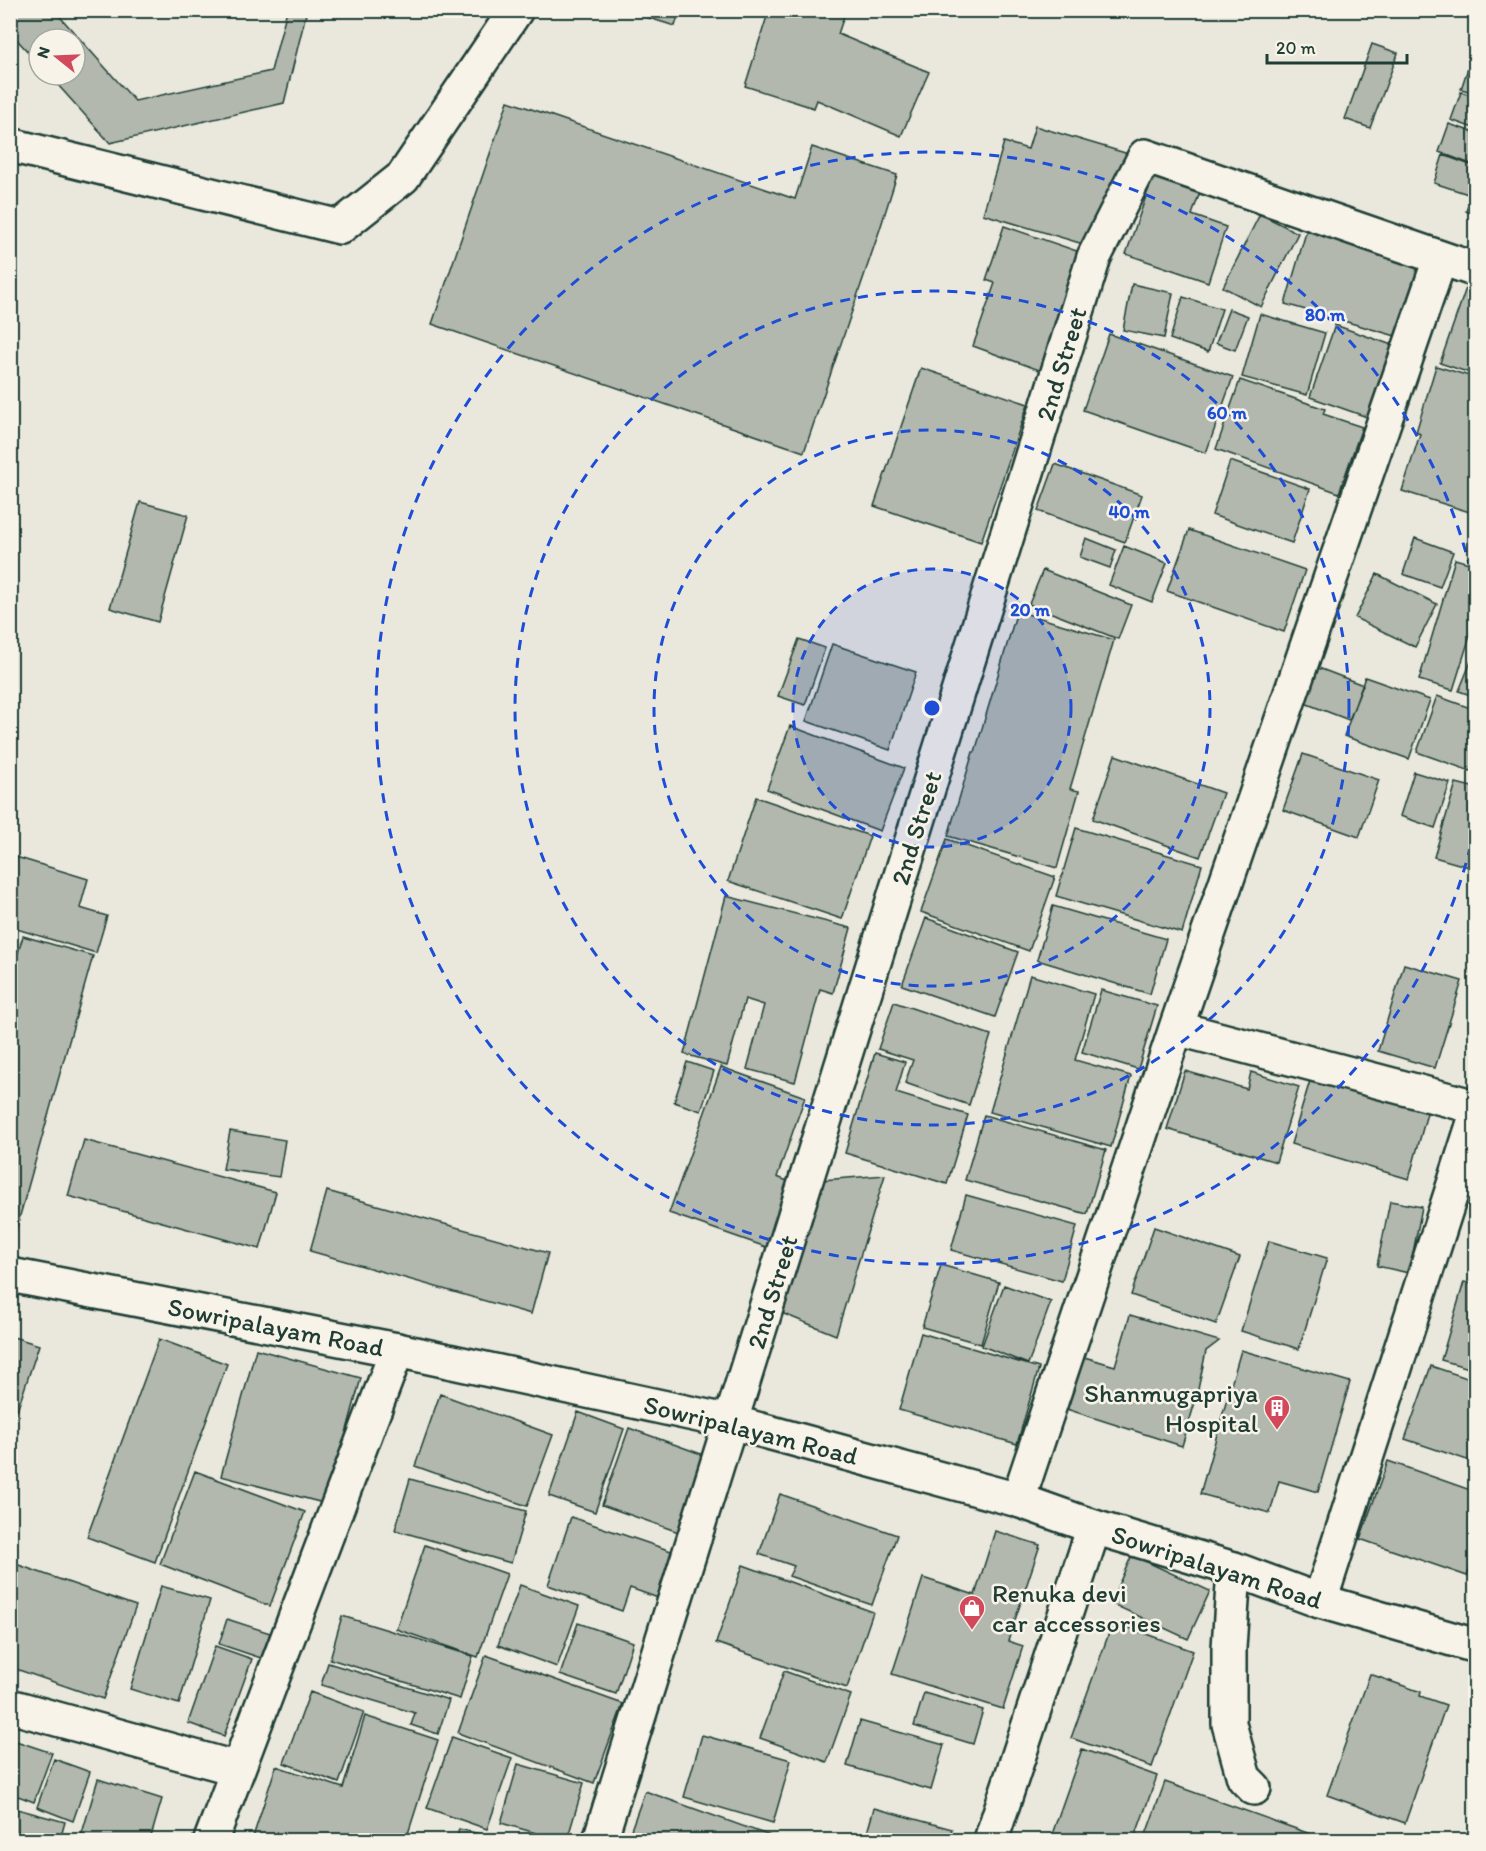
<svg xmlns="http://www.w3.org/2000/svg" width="1486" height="1851" font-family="Itim,sans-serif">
<rect width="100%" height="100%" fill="#eae8dd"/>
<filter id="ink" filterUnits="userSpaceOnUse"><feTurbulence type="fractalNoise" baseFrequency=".0167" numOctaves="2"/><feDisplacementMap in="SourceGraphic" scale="12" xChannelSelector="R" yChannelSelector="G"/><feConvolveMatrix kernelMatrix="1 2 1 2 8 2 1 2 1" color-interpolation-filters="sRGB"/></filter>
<g filter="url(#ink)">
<path fill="#b2b8ae" stroke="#1f3d34" stroke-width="1.5" d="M10 10H54L135 101 271 71 287 10H307L284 103 110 143 49 75H75V39H39V64L10 32Z
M623 10H680L675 26Z
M769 10H846L838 34 929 72 901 136 817 100 814 108 745 86Z
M1372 44 1398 53 1370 128 1345 119Z
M1471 59 1476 61V93L1461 89Z
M1461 92 1476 97V129L1451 120Z
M508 101 795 199 812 147 897 175 880 229 804 452 432 324Z
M1449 124 1476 133V166L1439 152Z
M1035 126 1132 155 1103 250 983 214 1004 142 1028 149Z
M1443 155 1476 167V173L1468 194 1434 183Z
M1153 176 1200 192 1192 215 1226 227 1208 282 1126 254Z
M1476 185V215L1466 211Z
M1260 214 1298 233 1261 307 1223 287Z
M1004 226 1094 257 1053 375 973 346 995 283 986 280Z
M1307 229 1427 264 1406 339 1285 304Z
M1132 284 1173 293 1164 338 1123 330Z
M1466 288 1476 291V375L1440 363Z
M1183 297 1222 309 1208 352 1170 339Z
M1229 309 1248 316 1235 350 1216 343Z
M1260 314 1325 333 1307 395 1242 377Z
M1335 325 1392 345 1367 417 1310 397Z
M1109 334 1233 377 1206 453 1083 410Z
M1436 366 1476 378V514L1402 491 1420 434 1416 432Z
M921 368 1028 404 981 542 874 506Z
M1240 380 1325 409 1323 414 1362 427 1339 493 1216 449Z
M1230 461 1310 489 1292 543 1212 515Z
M1055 464 1142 495 1125 542 1038 511Z
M140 502 188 515 158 622 110 608Z
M1189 530 1305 570 1284 632 1167 591Z
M1086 538 1116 550 1110 568 1080 557Z
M1415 538 1453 552 1440 587 1403 574Z
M1124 546 1167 563 1152 602 1109 585Z
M1455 559 1476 565V617L1453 690 1419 680Z
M1043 570 1131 605 1118 639 1029 604Z
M1377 574 1437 604 1415 647 1355 618Z
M1017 611 1114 640 1070 789 1079 791 1057 868 948 836 973 752H975Z
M799 639 825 648 805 705 778 696Z
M832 644 916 672 890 750 806 721Z
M1476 649V697L1459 691Z
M1316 667 1363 685 1349 720 1302 702Z
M1365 677 1430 700 1409 759 1344 736Z
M1437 696 1476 710V773L1417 752Z
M790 726 904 768 880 831 767 789Z
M1303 754 1379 780 1359 837 1283 810Z
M1115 755 1223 793 1200 857 1093 819Z
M1414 772 1450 783 1435 828 1400 816Z
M1456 783 1476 788V869L1434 857Z
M756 797 870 836 842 919 728 881Z
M1076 828 1202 865 1182 933 1056 896Z
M947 839 1055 877 1029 951 921 912Z
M16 857 88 879 80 908 107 916 96 953 10 927V875Z
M726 896 851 928 833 993 820 989 795 1082 747 1069 764 1005 745 999 727 1066 684 1054Z
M1053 906 1166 939 1150 994 1037 960Z
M926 918 1018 952 995 1017 902 985Z
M23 936 93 956 14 1237 10 1236V980Z
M1404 964 1462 981 1435 1068 1378 1051Z
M1030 975 1094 994 1075 1060 1131 1076 1111 1147 990 1112Z
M1101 990 1157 1006 1138 1069 1082 1052Z
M894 1002 991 1035 969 1105 905 1083 913 1060 878 1049Z
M875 1053 905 1062 896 1093 968 1115 947 1184 845 1153Z
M687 1062 714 1071 701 1111 674 1102Z
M721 1067 805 1097 777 1177 790 1182 766 1247 669 1213Z
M1185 1071 1247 1089 1251 1072 1299 1087 1276 1162 1167 1129Z
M1312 1074 1429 1106 1409 1179 1291 1144Z
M984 1115 1106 1150 1087 1214 965 1180Z
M230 1131 285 1140 279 1177 223 1169Z
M84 1140 276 1192 260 1249 68 1196Z
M885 1175 836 1335 779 1312 822 1180Z
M327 1191 548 1253 531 1314 310 1251Z
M966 1195 1077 1226 1062 1281 951 1250Z
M1390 1201 1422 1207 1409 1273 1377 1266Z
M1154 1227 1240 1257 1216 1324 1131 1295Z
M1269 1241 1327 1258 1299 1349 1241 1331Z
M941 1265 999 1282 981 1344 922 1327Z
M1464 1282 1476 1285V1370L1441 1360Z
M1004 1285 1051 1302 1028 1364 982 1346Z
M1130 1315 1219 1341 1206 1351 1196 1399 1182 1446 1057 1406 1074 1354 1115 1366Z
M921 1333 1039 1368 1017 1444 899 1410Z
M10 1336 39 1345 10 1432Z
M159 1339 227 1364 155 1562 87 1537Z
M256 1349 361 1378 327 1504 221 1476Z
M1241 1350 1350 1382 1318 1492 1279 1481 1270 1513 1200 1494Z
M1431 1366 1476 1381V1463L1405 1439Z
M440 1394 553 1435 527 1506 415 1466Z
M578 1412 624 1429 595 1512 549 1496Z
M629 1428 715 1459 687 1535 602 1505Z
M1388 1461 1476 1492V1552L1467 1576 1360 1539Z
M195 1471 305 1512 270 1606 160 1564Z
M410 1479 526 1511 511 1563 395 1530Z
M780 1494 897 1535 872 1605 789 1576 794 1566 759 1554Z
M571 1517 677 1553 661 1599 630 1588 622 1611 548 1585Z
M995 1531 1040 1545 1008 1641 1023 1646 1003 1709 892 1674 923 1578 975 1595Z
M425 1545 507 1574 478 1657 396 1629Z
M1132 1555 1210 1591 1188 1639 1110 1603Z
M10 1562 136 1606 103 1699 10 1667Z
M743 1565 873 1612 847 1688 716 1643Z
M520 1585 579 1606 557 1667 498 1645Z
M161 1586 210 1600 179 1704 130 1689Z
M342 1616 473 1656 460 1699 330 1659Z
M227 1619 270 1633 261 1658 219 1644Z
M1113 1622 1193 1651 1152 1767 1071 1738Z
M578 1623 633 1642 616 1694 560 1675Z
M215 1646 252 1659 224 1736 188 1723Z
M486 1655 623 1704 594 1783 458 1733Z
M328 1663 449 1700 438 1734 411 1725 415 1713 321 1685Z
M784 1671 851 1695 827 1762 760 1738Z
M1370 1674 1421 1692 1420 1696 1446 1705 1405 1823 1327 1795Z
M310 1692 364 1712 339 1783 284 1763Z
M924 1693 983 1710 973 1744 914 1726Z
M365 1716 438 1740 406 1840H252L276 1766 343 1788Z
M860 1721 944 1745 931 1790 847 1766Z
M702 1735 791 1760 773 1823 684 1797Z
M452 1737 512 1758 487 1829 427 1808Z
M16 1741 52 1753 34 1802 10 1793V1757Z
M1082 1749 1157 1776 1134 1840H1050Z
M54 1759 90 1772 73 1821 37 1807Z
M518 1764 584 1783 567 1840H560L501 1823Z
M98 1779 162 1799 150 1840H80Z
M1165 1782 1313 1835 1311 1840H1144Z
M645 1791 776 1838V1840H634L628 1838Z
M10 1807 65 1822 60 1840H10Z
M874 1808 952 1829 949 1840H865Z
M459 1829 505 1840H456Z"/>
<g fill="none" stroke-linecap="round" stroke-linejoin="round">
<g stroke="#1f3d34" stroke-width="38">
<path id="street" d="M10 145 340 227 403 177 516 10
M1176 1028 1476 1107
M1018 1500 1176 1028 1440 259
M1234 1569 1229 1648V1724L1244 1778 1254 1788
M1320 1601 1476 1116
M10 1706 238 1769
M211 1840 397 1350
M600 1840 1094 257 1145 156 1476 270
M991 1840 1094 1527"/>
</g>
<g stroke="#1f3d34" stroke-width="38">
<path id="secondary" d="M10 1275 397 1350 731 1422 1018 1500 1094 1527 1234 1569 1320 1601 1476 1646"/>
</g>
<use href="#street" stroke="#f7f3e8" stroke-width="33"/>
<use href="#secondary" stroke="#f7f3e8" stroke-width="33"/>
</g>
</g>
<circle cx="932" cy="708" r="139" fill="#1d4ed8" fill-opacity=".12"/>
<g fill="none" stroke="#1d4ed8" stroke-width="3" stroke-dasharray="10 8">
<circle cx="932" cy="708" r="139"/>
<circle cx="932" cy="708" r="278"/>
<circle cx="932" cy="708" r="417"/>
<path d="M1475 828A556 556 0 1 1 1475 588"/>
</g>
<defs>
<g id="building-pin" transform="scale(1.35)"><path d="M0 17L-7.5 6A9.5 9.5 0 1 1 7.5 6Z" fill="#d1495b" stroke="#f7f3e8"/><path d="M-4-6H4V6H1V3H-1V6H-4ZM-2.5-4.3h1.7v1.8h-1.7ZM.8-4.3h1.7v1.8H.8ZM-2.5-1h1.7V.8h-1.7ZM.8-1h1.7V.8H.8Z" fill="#fff"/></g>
<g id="shop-pin" transform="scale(1.35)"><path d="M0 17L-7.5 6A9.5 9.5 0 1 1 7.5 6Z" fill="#d1495b" stroke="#f7f3e8"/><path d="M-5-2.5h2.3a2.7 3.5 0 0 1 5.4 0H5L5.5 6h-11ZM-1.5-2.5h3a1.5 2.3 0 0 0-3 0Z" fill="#fff"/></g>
</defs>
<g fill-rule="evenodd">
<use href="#building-pin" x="1277" y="1408"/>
<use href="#shop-pin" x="972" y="1608"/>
</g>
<g text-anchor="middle" stroke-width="5" stroke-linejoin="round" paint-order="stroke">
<g font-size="26" fill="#1f3d34" stroke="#f7f3e8">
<text transform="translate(1061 364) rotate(-73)" y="9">2nd Street</text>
<text transform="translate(916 828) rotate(-73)" y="9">2nd Street</text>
<text transform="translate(772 1292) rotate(-73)" y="9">2nd Street</text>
<text transform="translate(276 1327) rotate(11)" y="9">Sowripalayam Road</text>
<text transform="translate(751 1430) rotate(14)" y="9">Sowripalayam Road</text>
<text transform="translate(1217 1567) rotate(18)" y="9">Sowripalayam Road</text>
</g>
<g font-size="26" fill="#1f3d34" stroke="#f7f3e8" text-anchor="end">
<text x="1258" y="1402">Shanmugapriya<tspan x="1258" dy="30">Hospital</tspan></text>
<text x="992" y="1602" text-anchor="start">Renuka devi<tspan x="992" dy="30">car accessories</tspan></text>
</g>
</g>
<circle cx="932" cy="708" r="9" fill="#1d4ed8" stroke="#f7f3e8" stroke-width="3"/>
<g font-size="18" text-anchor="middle" font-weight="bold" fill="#1d4ed8" stroke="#f7f3e8" stroke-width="5" stroke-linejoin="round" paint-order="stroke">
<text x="1325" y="321">80 m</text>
<text x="1227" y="419">60 m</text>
<text x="1129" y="518">40 m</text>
<text x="1030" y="616">20 m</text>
</g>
<rect width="1486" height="1851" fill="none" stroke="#f7f3e8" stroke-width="36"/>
<rect x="18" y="18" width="1450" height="1815" fill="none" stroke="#1f3d34" stroke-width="2" filter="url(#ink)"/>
<g transform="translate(57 57) rotate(288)"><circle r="28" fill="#f7f3e8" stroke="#a1aaa0" stroke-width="1.5"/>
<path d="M0-4.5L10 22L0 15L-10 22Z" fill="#d1495b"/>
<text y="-9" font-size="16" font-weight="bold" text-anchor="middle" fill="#1f3d34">N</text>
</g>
<path d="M1267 54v9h140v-9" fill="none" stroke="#1f3d34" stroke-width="3"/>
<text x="1276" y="54" font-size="18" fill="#1f3d34" stroke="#f7f3e8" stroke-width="4.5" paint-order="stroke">20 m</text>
</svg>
